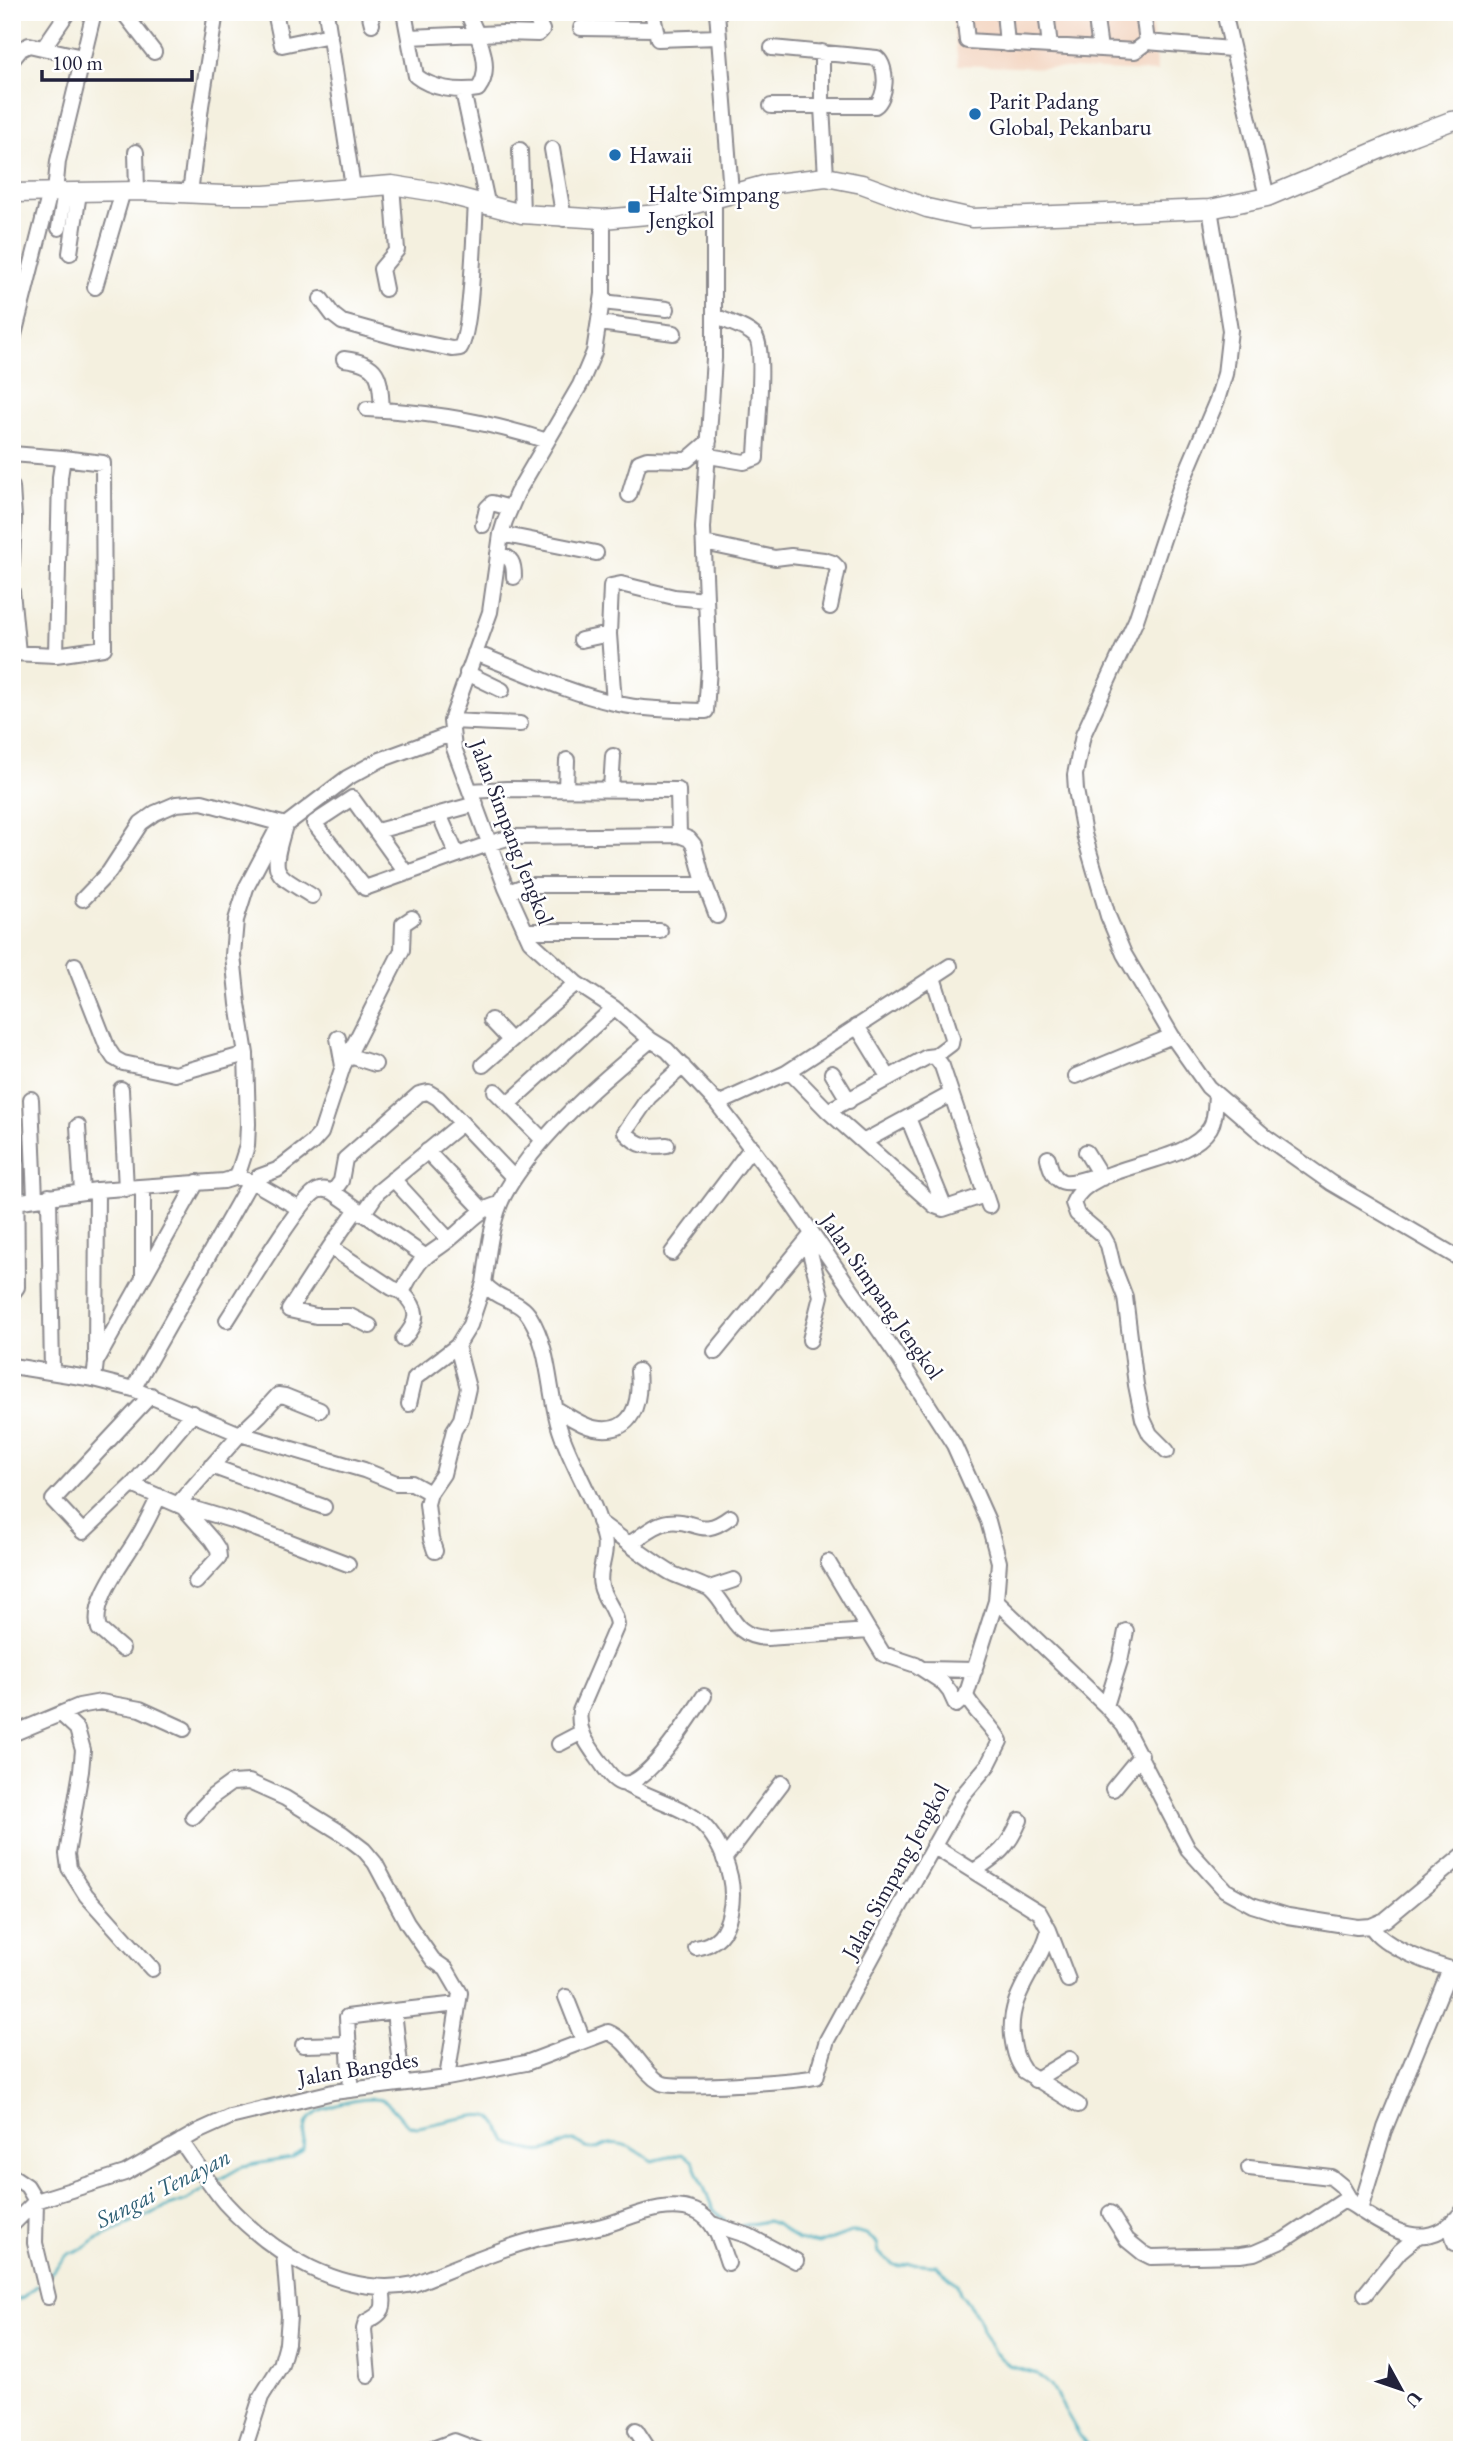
<svg xmlns="http://www.w3.org/2000/svg" width="1474" height="2462" font-family="'EB Garamond',serif">
<rect width="100%" height="100%" fill="#fff"/>
<filter id="ink" filterUnits="userSpaceOnUse"><feTurbulence type="fractalNoise" baseFrequency=".0143" numOctaves="2"/><feDisplacementMap in="SourceGraphic" scale="14" xChannelSelector="R" yChannelSelector="G"/><feConvolveMatrix kernelMatrix="1 2 1 2 8 2 1 2 1" color-interpolation-filters="sRGB"/></filter>
<filter id="wash" filterUnits="userSpaceOnUse"><feTurbulence type="fractalNoise" baseFrequency=".00686" numOctaves="4" result="noise"/><feDisplacementMap in="SourceGraphic" scale="28" xChannelSelector="R" yChannelSelector="G"/><feGaussianBlur stdDeviation="1.57" result="paint"/><feColorMatrix in="noise" values="0 0 0 0 0 0 0 0 0 0 0 0 0 0 0 0 0 1.4 0 .05"/><feComposite in="paint" operator="in"/></filter>
<g filter="url(#wash)">
<rect width="100%" height="100%" fill="#f4f0df"/>
<path fill="#f3d4bf" d="M952 12H1150L1157 72 958 65Z"/>
<g fill="none" stroke-linecap="round" stroke-linejoin="round">
<path stroke="#3daabc" stroke-width="2.5" d="M217 2181 243 2166 292 2158 303 2149C304 2141 304 2130 307 2122 314 2108 366 2095 381 2100 395 2104 402 2128 418 2127 434 2125 479 2111 491 2117 500 2122 500 2132 505 2139 511 2147 525 2149 534 2151 555 2154 561 2140 574 2141 581 2142 586 2149 594 2149 599 2149 604 2145 609 2144 626 2141 639 2152 652 2161L682 2154 693 2161 713 2209 725 2221
M741 2226 767 2221 776 2224 797 2240 818 2244 851 2232H858L866 2234 877 2243 879 2253 894 2265 900 2266 909 2263 936 2265 957 2284 960 2293 979 2318 982 2330 994 2352 1010 2366 1037 2374 1051 2386 1081 2438 1095 2450
M48 2276 68 2254 84 2248 97 2239 163 2208 187 2200 208 2187
M12 2302 23 2298 38 2285"/>
</g>
</g>
<g filter="url(#ink)">
<g fill="none" stroke-linecap="round" stroke-linejoin="round">
<g stroke="#8b898d" stroke-width="18">
<path id="minor" d="M123 12 154 52
M275 12 282 45 330 35
M326 12 353 187
M369 12 372 24
M404 12 416 76C432 89 459 92 478 89 495 67 477 34 467 12
M652 12 658 39 718 37
M717 12 731 192
M964 12 967 41 1135 51 1147 42 1143 12
M1004 12 1007 44
M1046 12 1050 46
M1095 12 1100 49
M1224 12 1267 197
M581 28 655 29
M409 37 503 33 538 34 542 30 533 12
M1147 42 1231 49
M44 47 68 12
M822 52V107L826 177
M12 60 21 49 29 45 82 57
M463 91 488 207
M771 106H875C887 98 888 67 877 58L772 48
M552 149 564 219
M520 150 522 214
M136 152 137 191
M55 193 58 161 94 12
M190 193 201 106 216 12
M1210 209 1230 330 1225 374 1217 400 1181 485 1136 620 1083 735 1075 775 1076 790 1084 834 1108 916 1124 954 1172 1036 1208 1087 1266 1137 1331 1183 1462 1260
M59 228 65 193
M70 253 79 193
M95 287 123 191
M385 289 381 269 397 250 392 185
M321 299 333 315 342 322 399 338 452 349 460 348C472 332 474 230 476 203
M602 302 667 309
M599 323 674 333
M12 343 50 192
M344 359C381 363 380 378 382 410
M367 409C429 412 488 421 547 441
M12 454 63 458
M709 456 744 462 756 458C756 437 767 345 754 335 744 326 727 322 715 316
M12 487 14 518 12 564
M629 495 639 462 647 459 687 460 709 441
M483 525 487 508 492 503 510 508
M501 534 596 553
M704 543 775 558 791 556 824 560 833 563 838 568 830 607
M498 554C512 557 514 563 514 577
M12 591 18 653
M581 640 609 634
M12 653 56 655 104 648 103 463 63 458 60 477 56 655
M475 653C520 670 566 692 614 703 644 710 675 710 706 711L709 668 703 528 714 358V198
M467 673 502 690
M614 703 609 634 611 586 621 584 674 597 706 600
M451 721 520 724
M566 789 567 760
M611 789 613 756
M439 814 457 855
M284 829C270 876 274 872 312 896
M377 831 476 804
M679 835 689 839 694 845 703 879 717 916
M406 873 352 798 314 823 365 888 491 843 511 837 679 835 678 790 507 789 470 791
M508 892 527 885H705
M83 899 109 872 141 823 155 813 176 804 202 802 286 825
M525 931H660
M75 965 108 1049 114 1058 123 1063 175 1074 246 1054
M933 977 952 1038 951 1044 935 1056
M491 1020 510 1040
M857 1026 889 1078
M338 1038 343 1066
M651 1040C608 1076 566 1111 531 1155 520 1170 507 1186 500 1204 490 1229 488 1257 484 1283 497 1301 520 1299 530 1317 551 1351 548 1393 560 1430 572 1467 596 1500 604 1539 608 1555 597 1571 601 1586 604 1600 616 1610 617 1625L580 1711C577 1731 588 1745 599 1760 605 1768 612 1780 621 1783 645 1790 692 1714 704 1696
M350 1056 375 1064
M483 1065 576 983
M786 1073 950 966
M832 1073 849 1101
M1076 1076 1172 1036
M121 1089 126 1189
M495 1091 543 1140
M31 1099 35 1199
M508 1104 614 1008
M718 1104 786 1073 793 1075 828 1111 935 1206 943 1209 985 1195
M828 1111 927 1057 935 1056 942 1066 989 1206
M908 1118 945 1208
M78 1126 82 1192
M12 1138H16L17 1287 12 1294
M863 1142 951 1094
M667 1145C648 1147 638 1147 625 1132L649 1097 683 1066
M427 1151 483 1210
M1086 1152 1102 1178
M1048 1158C1055 1193 1072 1182 1098 1175
M237 1177 247 1146 248 1124 246 1054 238 1004 233 955 236 920 246 888 275 833 347 778 380 760 451 734
M393 1179 449 1240
M255 1183 258 1177 277 1170 312 1143 321 1133 343 1066 402 950 403 924 412 918
M333 1192 341 1181 345 1159 419 1094 428 1092 438 1098 514 1178
M49 1196 52 1372
M15 1202 97 1190 224 1181 237 1177 255 1183 300 1209
M357 1209 330 1247 392 1288 402 1292
M363 1214 378 1192 462 1123
M807 1240 821 1296 810 1340
M330 1247 289 1310 316 1316H350L370 1326
M672 1253 752 1147
M143 1277V1187
M227 1320C242 1297 299 1200 317 1191 323 1188 328 1190 333 1192L426 1257
M403 1339C420 1320 419 1309 402 1292 408 1281 414 1268 423 1259 431 1252 442 1246 450 1239 466 1227 479 1208 500 1204
M715 1352 812 1234
M96 1360 97 1190
M12 1366 94 1379 133 1389 240 1434 364 1470 396 1483H412L430 1493
M94 1379 96 1362 197 1182
M133 1389 250 1182
M409 1404 415 1378 457 1346
M555 1408C567 1415 580 1425 594 1428 634 1436 641 1401 638 1371
M320 1410 285 1396 278 1395 260 1415 240 1434 178 1504 238 1522 348 1564
M193 1413 134 1483 137 1487 183 1507 212 1540 218 1549 219 1557 196 1582
M1167 1451 1150 1434 1143 1419 1136 1385 1125 1297 1113 1266 1108 1245 1103 1236 1077 1214 1073 1203C1091 1161 1185 1168 1210 1128 1216 1118 1215 1106 1216 1095
M211 1466 324 1507
M134 1483 83 1532 53 1500 151 1395
M599 1522C623 1539 646 1558 671 1573 680 1578 707 1586 711 1590 732 1609 731 1637 767 1638L869 1631 883 1654 916 1665 942 1682 950 1692 956 1705 966 1696 996 1601 999 1562 988 1521 954 1445 899 1359 774 1178 716 1102 667 1050 651 1040 614 1008 576 983 530 941 506 888 454 748 451 721 490 612 501 534 505 521 517 493 580 385 594 352 603 294V219
M629 1544C641 1537 654 1524 668 1522 697 1518 699 1540 730 1517
M435 1551 431 1539 427 1504 430 1493 443 1474 454 1430 461 1419 468 1388 457 1346 470 1325 484 1283
M828 1562 869 1631
M710 1588 734 1580
M996 1601 1106 1706 1124 1726 1188 1849 1225 1890 1252 1905 1288 1916 1357 1927 1371 1926 1385 1920 1462 1856
M122 1649 99 1629C90 1602 123 1562 136 1540 145 1526 152 1511 159 1496
M924 1669 975 1670
M1106 1706 1120 1661 1126 1631
M62 1715 77 1729 83 1750 81 1771 67 1854 69 1868 86 1895 152 1969
M12 1734 79 1706 101 1702 140 1709 184 1729
M559 1744 582 1732
M625 1784C645 1796 668 1802 689 1814 719 1831 738 1879 730 1912 726 1933 717 1944 696 1948
M1113 1789 1141 1755
M193 1817 213 1796 231 1783 249 1782 285 1798 343 1834 364 1850 375 1863 407 1923 433 1960 446 1969 460 1993 447 2078
M933 1846 1039 1912 1049 1930C1039 1970 1008 1992 1012 2036 1014 2050 1016 2060 1024 2071L1078 2105
M724 1859 782 1783
M974 1871C998 1855 1008 1848 1020 1820
M1371 1926C1383 1948 1437 1966 1462 1972
M1049 1930 1068 1980
M566 1997 583 2040
M303 2045 349 2044
M1035 2080 1070 2059
M402 2082 394 2011 458 2004
M351 2089 347 2017 394 2011
M181 2141C196 2162 209 2184 225 2203 271 2253 344 2299 414 2284 452 2269 490 2252 529 2241 553 2234 578 2232 602 2226 631 2218 665 2199 695 2211 716 2220 721 2243 728 2263
M1249 2168 1331 2177 1342 2186 1352 2203
M12 2176 27 2186 36 2201
M36 2201 35 2243 48 2297
M1360 2210 1385 2128 1450 1969
M1110 2213 1127 2240 1143 2253 1151 2257 1240 2255 1254 2253 1284 2240 1343 2201C1352 2203 1355 2207 1363 2212 1398 2235 1431 2251 1462 2212
M712 2224 749 2236 796 2261
M12 2225 36 2201 125 2173 199 2131 230 2117 333 2092 447 2078 526 2063 608 2032C632 2042 640 2071 661 2083 675 2090 796 2081 816 2077L827 2040 894 1917 962 1796 988 1765 1000 1741C991 1724 975 1713 966 1696
M1450 2226 1455 2243 1462 2246
M1365 2294 1400 2251 1418 2236
M368 2376 364 2329 366 2322C385 2312 385 2309 382 2287
M636 2430 649 2450
M244 2450 261 2397 281 2365 287 2343 289 2316 284 2253
M430 2450 454 2441 478 2450"/>
</g>
<g stroke="#8b898d" stroke-width="21">
<path id="major" d="M12 193 137 191 223 195H264L392 185 442 193 522 214 603 219 658 214 768 184 826 177 862 184 927 208 972 218 1210 209 1267 197 1414 135 1451 121 1462 120"/>
</g>
<use href="#minor" stroke="#fff" stroke-width="14"/>
<use href="#major" stroke="#fff" stroke-width="18"/>
</g>
</g>
<g fill="#1f6fb2" stroke="#fff" stroke-width="2.5">
<circle cx="975" cy="114" r="7"/>
<circle cx="615" cy="155" r="7"/>
<rect x="627" y="200" width="14" height="14" rx="3.5"/>
</g>
<g text-anchor="middle" stroke-width="5" stroke-linejoin="round" paint-order="stroke">
<g font-size="23" fill="#22223b" stroke="#fff" text-anchor="start">
<text x="989" y="109">Parit Padang<tspan x="989" dy="26">Global, Pekanbaru</tspan></text>
<text x="629" y="163">Hawaii</text>
<text x="648" y="202">Halte Simpang<tspan x="648" dy="26">Jengkol</tspan></text>
</g>
<g font-size="23" fill="#22223b" stroke="#fff">
<text transform="translate(512 832) rotate(69)" y="8">Jalan Simpang Jengkol</text>
<text transform="translate(882 1296) rotate(55)" y="8">Jalan Simpang Jengkol</text>
<text transform="translate(895 1871) rotate(-61)" y="8">Jalan Simpang Jengkol</text>
<text transform="translate(358 2068) rotate(-9)" y="8">Jalan Bangdes</text>
</g>
<g font-size="24" font-style="italic" fill="#2e5f75" stroke="#fff">
<text transform="translate(163 2188) rotate(-27)" y="8">Sungai Tenayan</text>
</g>
</g>
<rect width="1474" height="2462" fill="none" stroke="#fff" stroke-width="42"/>
<g transform="translate(1401 2389) rotate(130)" stroke="#ffffff" stroke-width="5" paint-order="stroke">
<path d="M0-5L12 26L0 18L-12 26Z" fill="#22223b"/>
<text y="-10" font-size="19" font-weight="bold" text-anchor="middle" fill="#22223b">U</text>
</g>
<path d="M42 70v10h150v-10" fill="none" stroke="#22223b" stroke-width="3.5"/>
<text x="52" y="70" font-size="21" fill="#22223b" stroke="#ffffff" stroke-width="5" paint-order="stroke">100 m</text>
</svg>
